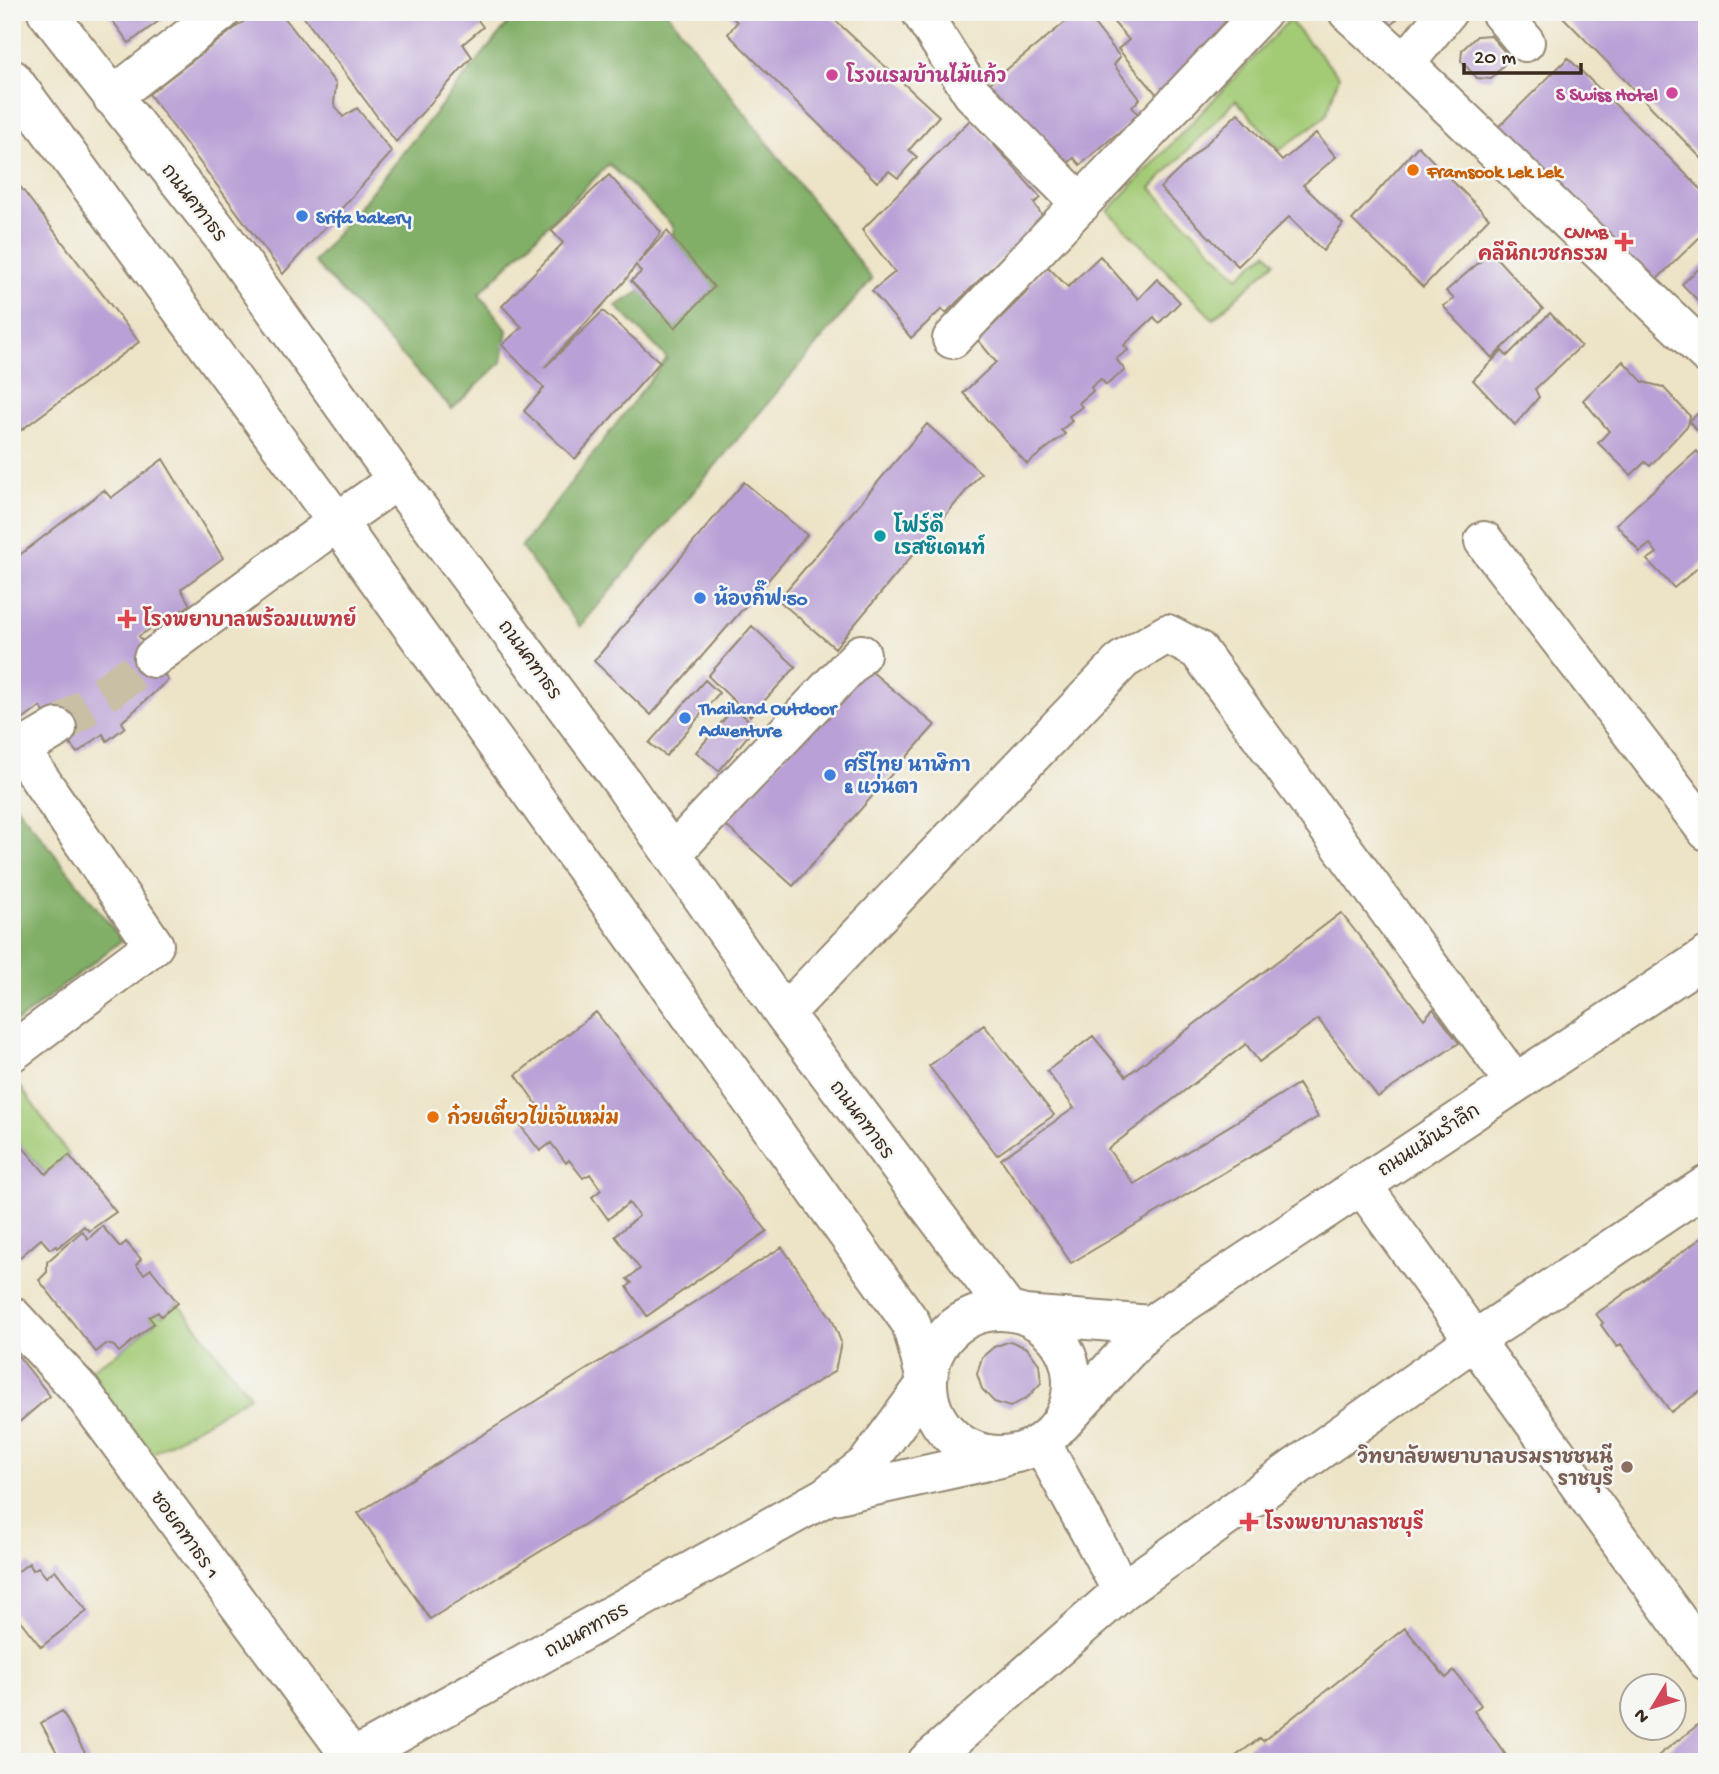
<svg xmlns="http://www.w3.org/2000/svg" width="1719" height="1774" font-family="'Gochi Hand','Playpen Sans Thai',sans-serif">
<rect width="100%" height="100%" fill="#f6f6f2"/>
<filter id="ink" filterUnits="userSpaceOnUse"><feTurbulence type="fractalNoise" baseFrequency=".0143" numOctaves="2"/><feDisplacementMap in="SourceGraphic" scale="14" xChannelSelector="R" yChannelSelector="G"/><feConvolveMatrix kernelMatrix="1 2 1 2 8 2 1 2 1" color-interpolation-filters="sRGB"/></filter>
<filter id="wash" filterUnits="userSpaceOnUse"><feTurbulence type="fractalNoise" baseFrequency=".00686" numOctaves="4" result="noise"/><feDisplacementMap in="SourceGraphic" scale="28" xChannelSelector="R" yChannelSelector="G"/><feGaussianBlur stdDeviation="1.57" result="paint"/><feColorMatrix in="noise" values="0 0 0 0 0 0 0 0 0 0 0 0 0 0 0 0 0 1.4 0 .05"/><feComposite in="paint" operator="in"/></filter>
<g filter="url(#wash)">
<rect width="100%" height="100%" fill="#ede4c7"/>
<path fill="#a3cb76" stroke="#6f7a4a" stroke-width="2" d="M1289 20 1339 76 1326 116 1280 150 1236 100 1151 188 1238 277 1267 252 1275 262 1213 319 1108 211Z
M12 1075 69 1155 46 1174 20 1144 12 1150Z
M178 1303 250 1396 152 1454 86 1372 119 1352 154 1323 149 1317 158 1312 162 1316Z"/>
<path fill="#82af67" stroke="#5e6c42" stroke-width="2" d="M517 12H667L872 279 580 627 521 547 667 358 616 306 665 277 674 227 609 164 479 294 507 330 502 362 452 409 314 262Z
M12 800 122 940 12 1026Z"/>
<g id="blocks">
<path fill="#b9a0d6" d="M106 12H171L129 43Z
M256 12H280L336 84 334 104 343 117 357 108 392 152 283 274 149 94Z
M300 12H472L483 27 463 44 472 57 396 142Z
M727 12H826L939 116 909 150 917 157 898 178 889 171 877 182 728 34 737 22Z
M1078 12H1085L1120 57 1114 65 1140 99 1132 107 1139 115 1080 165 1074 158 1058 171 985 87Z
M1105 12H1243L1159 97 1118 49 1129 40Z
M1369 12H1404L1386 30Z
M1558 12H1697L1707 22V164Z
M1490 35 1505 52 1506 62 1491 79 1477 78 1461 61 1462 50 1477 36Z
M1568 58 1707 195V230L1650 286 1495 130Z
M1238 113 1282 161 1316 133 1336 157 1303 185 1343 224 1323 251 1289 217 1238 266 1160 188Z
M971 119 1041 198 1034 203 1043 217 946 313 942 309 911 338 872 291 895 272 862 230Z
M1418 146 1489 218 1423 287 1352 220Z
M609 175 661 232 638 263 667 231 714 287 675 328 631 281 641 272 636 265 624 282 544 368 603 311 660 362 575 459 524 411 544 388 502 345 522 327 502 306 563 243 551 230Z
M12 176 139 342 12 437Z
M1491 252 1543 309 1492 358 1443 306 1454 299 1446 291Z
M1100 256 1138 299 1157 279 1180 302 1159 323 1154 317 1124 345 1128 350 1116 359 1125 370 1106 385 1101 379 1091 387 1093 391 1079 403 1082 407 1069 416 1072 421 1061 430 1065 434 1027 464 963 393 996 362 978 340 1029 290 1026 287 1047 266 1068 287Z
M1707 261V310L1682 284Z
M1550 313 1581 346 1535 389 1539 397 1515 425 1473 380 1502 351 1507 356Z
M1623 361 1643 382 1663 387 1690 416 1689 421 1707 406V441L1689 421 1688 425 1650 466 1645 462 1631 475 1598 443 1609 431 1583 400Z
M927 424 981 473 835 648 778 600Z
M1697 451 1707 464V560L1674 588 1647 560 1657 553 1650 544 1640 552 1616 524Z
M163 459 223 558 181 589 190 605 139 636 168 680 122 722 125 727 107 741 103 734 77 753 40 707 12 728V561L104 490 111 498Z
M744 482 807 535 651 715 594 661Z
M752 626 796 667 750 716 708 676Z
M865 666 935 725 793 886 724 824Z
M705 680 719 693 666 756 649 743Z
M734 708 756 726 719 771 696 752Z
M1341 913 1424 1019 1433 1009 1459 1043 1378 1097 1318 1019 1259 1062 1246 1044 1108 1149 1134 1184 1298 1084 1318 1117 1071 1263 1001 1159 1074 1108 1047 1071 1093 1036 1126 1076Z
M596 1012 767 1231 647 1316 627 1287 632 1283 627 1279 640 1269 615 1236 639 1216 629 1203 608 1219 592 1197 601 1190 590 1174 583 1178 569 1160 566 1163 551 1143 540 1151 520 1125 540 1109 516 1075Z
M984 1025 1054 1115 997 1155 929 1066Z
M20 1144 46 1174 69 1155 116 1212 89 1231 84 1226 57 1248 56 1246 50 1249 41 1239 19 1258 12 1249V1150Z
M102 1226 120 1247 126 1242 141 1259 136 1265 144 1274 151 1269 178 1303 161 1316 158 1312 149 1317 154 1323 119 1352 114 1346 106 1344 96 1352 39 1280 47 1272V1262L82 1231 88 1239Z
M1707 1234V1386L1671 1412 1621 1344 1617 1347 1601 1325 1603 1323 1596 1314Z
M782 1247 832 1319 841 1342 835 1371 430 1619 358 1513Z
M1010 1341 1027 1348 1039 1364 1041 1383 1028 1397 1010 1407 994 1402 982 1389 977 1374 982 1357 994 1347Z
M12 1348 50 1396 12 1428Z
M29 1563 33 1570 38 1567 46 1577 55 1570 87 1611 41 1647 12 1610V1576Z
M1405 1628 1446 1678 1454 1671 1481 1705 1474 1711 1511 1762H1228L1260 1738 1263 1741Z
M62 1711 90 1762H62L41 1723Z
M1703 1721 1707 1725V1762H1650Z"/>
</g>
</g>
<g filter="url(#ink)">
<use href="#blocks" fill-opacity="0" stroke="#948772" stroke-width="2"/>
<g fill="none" stroke-linecap="round" stroke-linejoin="round">
<path stroke="#c9bfa5" stroke-width="38" stroke-dasharray="38 19" stroke-linecap="butt" d="M57 728 153 658"/>
<g stroke="#948772" stroke-width="42">
<path id="minor" d="M47 12 223 237 397 480 622 782 784 1014 1008 1311
M921 12 972 93 1081 204
M1348 12 1405 64 1707 354
M1500 12 1525 42
M1405 64 1447 12
M12 79 337 522 911 1323 926 1380
M112 97 221 12
M952 339 1262 12
M1484 541 1707 831
M153 658 337 522 397 480
M20 750 57 728
M12 756 20 750 154 945 12 1052
M672 854 861 654
M784 1014 1123 660 1167 634 1198 650 1514 1082
M1361 1184 1707 1661
M928 1383a72 72 0 1 1 144 0a72 72 0 1 1-144 0Z
M1024 1315 1151 1325
M12 1316 82 1392 352 1758
M1061 1424 1151 1325 1707 956
M1042 1444 1122 1591
M834 1495 1001 1458
M346 1762 825 1497 867 1464 926 1384
M927 1762 1122 1591 1473 1341 1707 1185"/>
</g>
<use href="#minor" stroke="#fff" stroke-width="38"/>
</g>
</g>
<g fill="#d1479c" stroke="#f6f6f2" stroke-width="2.5">
<circle cx="832" cy="75" r="7"/>
<circle cx="1672" cy="93" r="7"/>
</g>
<g fill="#e8710a" stroke="#f6f6f2" stroke-width="2.5">
<circle cx="1413" cy="170" r="7"/>
<circle cx="433" cy="1117" r="7"/>
</g>
<g fill="#3f7fe0" stroke="#f6f6f2" stroke-width="2.5">
<circle cx="302" cy="216" r="7"/>
<circle cx="700" cy="598" r="7"/>
<circle cx="685" cy="718" r="7"/>
<circle cx="830" cy="775" r="7"/>
</g>
<g fill="#e0444e" stroke="#f6f6f2" stroke-width="2.5">
<path d="M1620.5 231.5h7v7h7v7h-7v7h-7v-7h-7v-7h7z"/>
<path d="M123.5 608.5h7v7h7v7h-7v7h-7v-7h-7v-7h7z"/>
<path d="M1245.5 1511.5h7v7h7v7h-7v7h-7v-7h-7v-7h7z"/>
</g>
<circle fill="#0f9aa8" stroke="#f6f6f2" stroke-width="2.5" cx="880" cy="536" r="7"/>
<circle fill="#8d6e63" stroke="#f6f6f2" stroke-width="2.5" cx="1627" cy="1467" r="7"/>
<g text-anchor="middle" stroke-width="5" stroke-linejoin="round" paint-order="stroke">
<g font-size="19" font-weight="bold" fill="#b23c85" stroke="#f6f6f2" text-anchor="start">
<text x="846" y="82">โรงแรมบ้านไม้แก้ว</text>
<text x="1658" y="100" text-anchor="end">S Swiss Hotel</text>
</g>
<g font-size="19" font-weight="bold" fill="#c56008" stroke="#f6f6f2" text-anchor="start">
<text x="1427" y="177">Framsook Lek Lek</text>
<text x="447" y="1124">ก๋วยเตี๋ยวไข่เจ้แหม่ม</text>
</g>
<g font-size="19" fill="#3b2a1e" stroke="#f6f6f2">
<text transform="translate(195 202) rotate(52)" y="7">ถนนคฑาธร</text>
<text transform="translate(531 659) rotate(54)" y="7">ถนนคฑาธร</text>
<text transform="translate(863 1119) rotate(53)" y="7">ถนนคฑาธร</text>
<text transform="translate(1428 1139) rotate(-33)" y="7">ถนนแม้นรำลึก</text>
<text transform="translate(186 1534) rotate(54)" y="7">ซอยคฑาธร 1</text>
<text transform="translate(586 1629) rotate(-29)" y="7">ถนนคฑาธร</text>
</g>
<g font-size="19" font-weight="bold" fill="#366cbe" stroke="#f6f6f2" text-anchor="start">
<text x="316" y="223">Srifa bakery</text>
<text x="714" y="605">น้องกิ๊ฟ'50</text>
<text x="699" y="714">Thailand Outdoor<tspan x="699" dy="22">Adventure</tspan></text>
<text x="844" y="771">ศรีไทย นาฬิกา<tspan x="844" dy="22">&amp; แว่นตา</tspan></text>
</g>
<g font-size="19" font-weight="bold" fill="#be3a42" stroke="#f6f6f2" text-anchor="start">
<text x="1608" y="238" text-anchor="end">CVMB<tspan x="1608" dy="22">คลีนิกเวชกรรม</tspan></text>
<text x="143" y="626">โรงพยาบาลพร้อมแพทย์</text>
<text x="1265" y="1529">โรงพยาบาลราชบุรี</text>
</g>
<g font-size="19" font-weight="bold" fill="#0d838f" stroke="#f6f6f2" text-anchor="start">
<text x="894" y="532">โฟร์ดี<tspan x="894" dy="22">เรสซิเดนท์</tspan></text>
</g>
<g font-size="19" font-weight="bold" fill="#785e54" stroke="#f6f6f2" text-anchor="end">
<text x="1613" y="1463">วิทยาลัยพยาบาลบรมราชชนนี<tspan x="1613" dy="22">ราชบุรี</tspan></text>
</g>
</g>
<rect width="1719" height="1774" fill="none" stroke="#f6f6f2" stroke-width="42"/>
<g transform="translate(1653 1707) rotate(232)"><circle r="33" fill="#f6f6f2" stroke="#aba49d" stroke-width="2"/>
<path d="M0-5L12 26L0 18L-12 26Z" fill="#d1495b"/>
<text y="-10" font-size="19" font-weight="bold" text-anchor="middle" fill="#3b2a1e">N</text>
</g>
<path d="M1464 63v10h117v-10" fill="none" stroke="#3b2a1e" stroke-width="3.5"/>
<text x="1474" y="63" font-size="21" fill="#3b2a1e" stroke="#f6f6f2" stroke-width="5" paint-order="stroke">20 m</text>
</svg>
